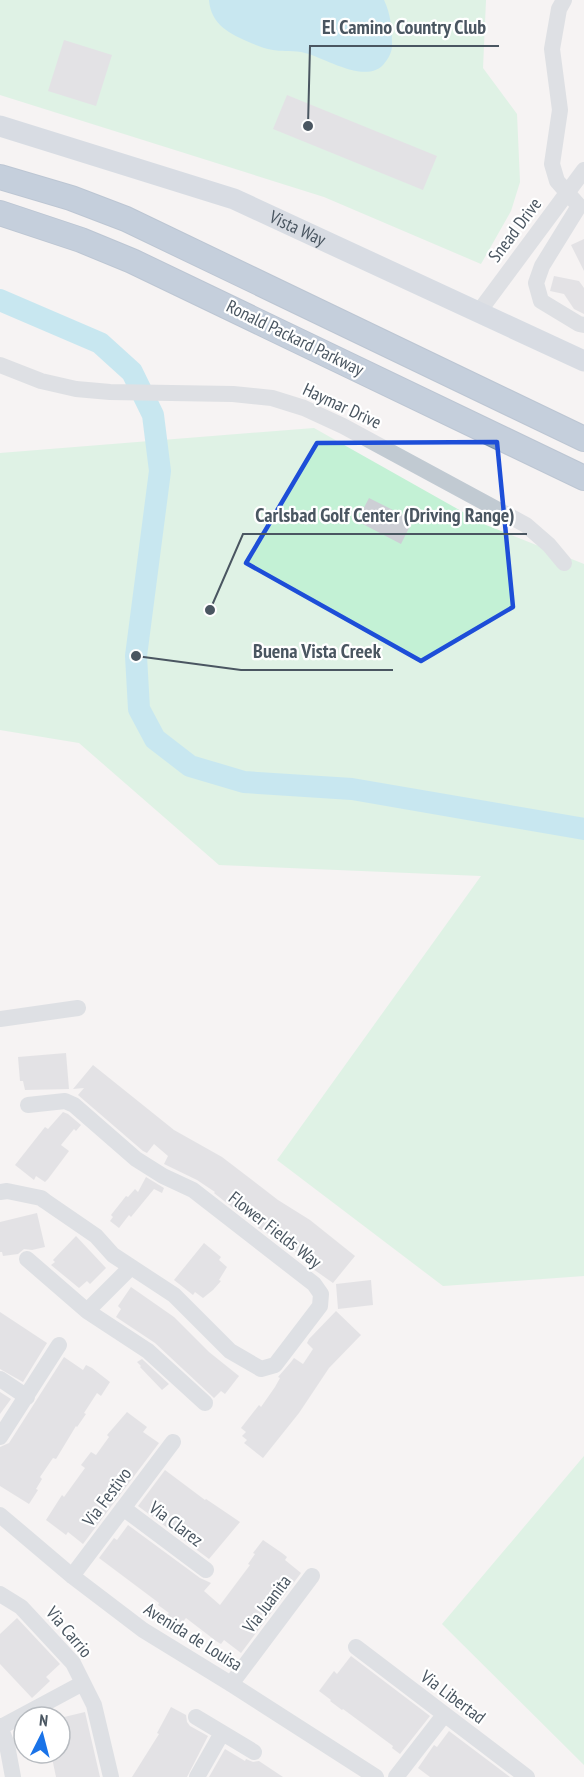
<svg xmlns="http://www.w3.org/2000/svg" width="584" height="1777" font-family="'PT Sans Narrow',sans-serif">
<rect width="100%" height="100%" fill="#f5f3f3"/>
<path fill="#c3f1d5" d="M0 0H486L483 68 517 114 520 182 511 211 481 264 324 197 0 95Z
M314 428 486 525 584 564V1276L443 1286 277 1160 481 876 219 865 79 743 0 730V453Z
M584 1456V1765L442 1624Z"/>
<path fill="#90daee" d="M209 0H384C391 15 392 29 392 45 392 53 388 59 383 65 365 84 325 58 305 53 295 50 283 52 273 50 265 49 258 46 251 43 230 34 211 25 209 0Z"/>
<g fill="none" stroke-linecap="round" stroke-linejoin="round">
<path stroke="#90daee" stroke-width="22" d="M0 300 100 343 132 372 153 415 160 471 136 656 139 709 155 739 190 766 244 782 352 789 584 829"/>
</g>
<path fill="#cdcfd5" d="M64 40 112 55 96 106 48 91Z
M287 95 437 156 423 190 273 129Z
M584 239V271L571 245Z
M554 276 579 281 584 288V314L574 309 564 294 550 291Z
M369 498 413 520 401 544 357 521Z
M66 1053 69 1089 25 1090 23 1081H20L18 1057Z
M93 1065 174 1130 222 1157 278 1200 310 1220 355 1256 333 1283 306 1264 302 1259 303 1258 284 1243 258 1228 261 1223 241 1208 238 1212 214 1193 215 1192 197 1180 164 1164 168 1156 154 1144 147 1153 143 1151 78 1095 84 1088 73 1089Z
M63 1112 68 1114 81 1125 76 1131 74 1129 61 1145 69 1151 48 1179 45 1182 36 1176 34 1180 15 1165 45 1127 48 1129Z
M146 1177 164 1188 162 1193 154 1189 131 1217 129 1215 119 1228 110 1221 113 1217 111 1215 126 1196 128 1197 135 1189 138 1192Z
M37 1213 45 1247 32 1250 24 1249 18 1254 3 1256 2 1252H0V1222Z
M76 1236 106 1268 90 1284 87 1281 79 1288 51 1265 55 1262 53 1260Z
M204 1243 221 1257 219 1260 227 1267 219 1280 221 1281 213 1290 203 1298 195 1292 193 1295 174 1280Z
M371 1280 373 1305 338 1309 336 1284Z
M131 1287 174 1317 209 1352 239 1376 225 1394 221 1391 214 1398 155 1343 116 1317 121 1309 118 1306Z
M336 1311 361 1335 329 1368 299 1413 263 1458 244 1443 247 1440 242 1436 246 1432 241 1428 259 1405 261 1407 275 1387 280 1378 278 1377 291 1362 294 1358 303 1364 313 1349 307 1343 309 1339Z
M0 1312 47 1343 23 1382 0 1369Z
M64 1357 83 1370 86 1365 92 1368 110 1382 101 1396 97 1393 84 1413 86 1414 77 1427 76 1426 56 1459 53 1458 40 1477 42 1479 36 1489 38 1490 29 1504 0 1486V1447L9 1443Z
M142 1359 169 1384 162 1390 140 1367 141 1366 137 1362Z
M0 1392 11 1399 0 1414Z
M127 1412 147 1427 143 1432 159 1443 83 1544 68 1532 66 1535 46 1520 62 1495 64 1497 85 1468 81 1465 91 1452 96 1455 109 1437 107 1435Z
M165 1470 205 1500 206 1499 240 1522 209 1559 138 1506Z
M128 1525 200 1578 211 1583 204 1591 220 1605 250 1565 248 1564 255 1554 253 1553 263 1540 282 1553 287 1557 285 1560 301 1573 241 1653 224 1640 221 1644 216 1641 186 1618 180 1625 167 1615 169 1613 158 1605 159 1603 99 1558 114 1538 117 1540Z
M17 1618 60 1664 46 1677 50 1681 32 1698 0 1664V1634Z
M351 1656 430 1716 400 1754 392 1748 393 1746 343 1709 342 1710 330 1701 331 1700 319 1691 334 1671 337 1674Z
M171 1707 186 1715 187 1722 190 1726 208 1736 187 1777H132L159 1734 157 1733Z
M85 1712 100 1777H56L51 1753H60V1718Z
M449 1731 510 1777H430L418 1768 434 1745 437 1747Z
M225 1749 245 1761 246 1759 253 1762 259 1761 283 1777H209Z"/>
<g fill="none" stroke-linecap="round" stroke-linejoin="round">
<g stroke="#7690ad" stroke-width="26">
<path id="highway" d="M0 177 71 198 126 219 584 439
M0 213 81 240 132 261 584 478"/>
</g>
<path stroke="#c1cad2" stroke-width="16" d="M564 0 559 9 552 49 560 110 552 164 557 181 579 206 542 266 536 283 541 301 579 324 584 325
M478 313 584 170
M0 365 41 381 76 389 110 392 233 394 272 398 304 408 343 426 526 525 549 545 564 563
M0 1019 78 1008
M0 1192 7 1191 41 1198 45 1201 96 1236 113 1255 174 1295 230 1351 261 1369 275 1365 320 1306 321 1294 314 1284 193 1190 163 1176 136 1159 74 1105 65 1101 28 1105
M27 1259 87 1311 148 1351 205 1403
M87 1311 131 1267
M0 1379 27 1397
M0 1437 59 1345
M123 1508 206 1570
M0 1515 72 1576 143 1630 231 1684 376 1777
M72 1576 173 1442
M0 1594 21 1607 73 1663 94 1705 111 1777
M356 1647 527 1777
M231 1684 312 1576
M196 1717 254 1752
M0 1726 7 1745 13 1777
M1 1727 83 1683
M197 1777 222 1733
M396 1777 444 1715"/>
<path stroke="#b3c2d1" stroke-width="21" id="s1" d="M0 126 234 199 584 361"/>
<use href="#highway" stroke="#8ba5c1" stroke-width="24"/>
</g>
<path d="M0 0H584V1777H0ZM497 442 513 607 421 661 246 563 317 443Z" fill="#f5f3f3" fill-opacity=".55" fill-rule="evenodd"/>
<path fill="none" stroke="#1d4ed8" stroke-width="4.5" stroke-linejoin="round" d="M497 442 513 607 421 661 246 563 317 443Z"/>
<g text-anchor="middle" stroke-width="4.5" stroke-linejoin="round" paint-order="stroke">
<g font-size="18" fill="#4a5661" stroke="#fff">
<text dy="6" stroke="none"><textPath href="#s1" startOffset="315">Vista Way</textPath></text>
<text transform="translate(515 230) rotate(-53)" y="6">Snead Drive</text>
<text transform="translate(295 338) rotate(26)" y="6">Ronald Packard Parkway</text>
<text transform="translate(342 406) rotate(25)" y="6">Haymar Drive</text>
<text transform="translate(275 1230) rotate(38)" y="6">Flower Fields Way</text>
<text transform="translate(107 1497) rotate(-53)" y="6">Via Festivo</text>
<text transform="translate(176 1524) rotate(37)" y="6">Via Clarez</text>
<text transform="translate(267 1604) rotate(-53)" y="6">Via Juanita</text>
<text transform="translate(69 1632) rotate(50)" y="6">Via Carrio</text>
<text transform="translate(193 1637) rotate(32)" y="6">Avenida de Louisa</text>
<text transform="translate(453 1697) rotate(37)" y="6">Via Libertad</text>
</g>
</g>
<path fill="none" stroke="#4a5661" stroke-width="2" d="M308 126L310 46H499M210 610L243 534H527M136 656L241 670H393"/>
<g fill="#4a5661" stroke="#fff" stroke-width="2">
<circle cx="308" cy="126" r="6"/>
<circle cx="210" cy="610" r="6"/>
<circle cx="136" cy="656" r="6"/>
</g>
<g font-size="20" text-anchor="middle" font-weight="bold" fill="#4a5661" stroke="#fff" stroke-width="4.5" stroke-linejoin="round" paint-order="stroke">
<text x="404" y="34">El Camino Country Club</text>
<text x="385" y="522">Carlsbad Golf Center (Driving Range)</text>
<text x="317" y="658">Buena Vista Creek</text>
</g>
<g transform="translate(42 1735) rotate(6)"><circle r="28" fill="#ffffff" stroke="#b7bbc0" stroke-width="1.5"/>
<path d="M0-4.5L10 22L0 15L-10 22Z" fill="#1a73e8"/>
<text y="-9" font-size="16" font-weight="bold" text-anchor="middle" fill="#4a5661">N</text>
</g>
</svg>
